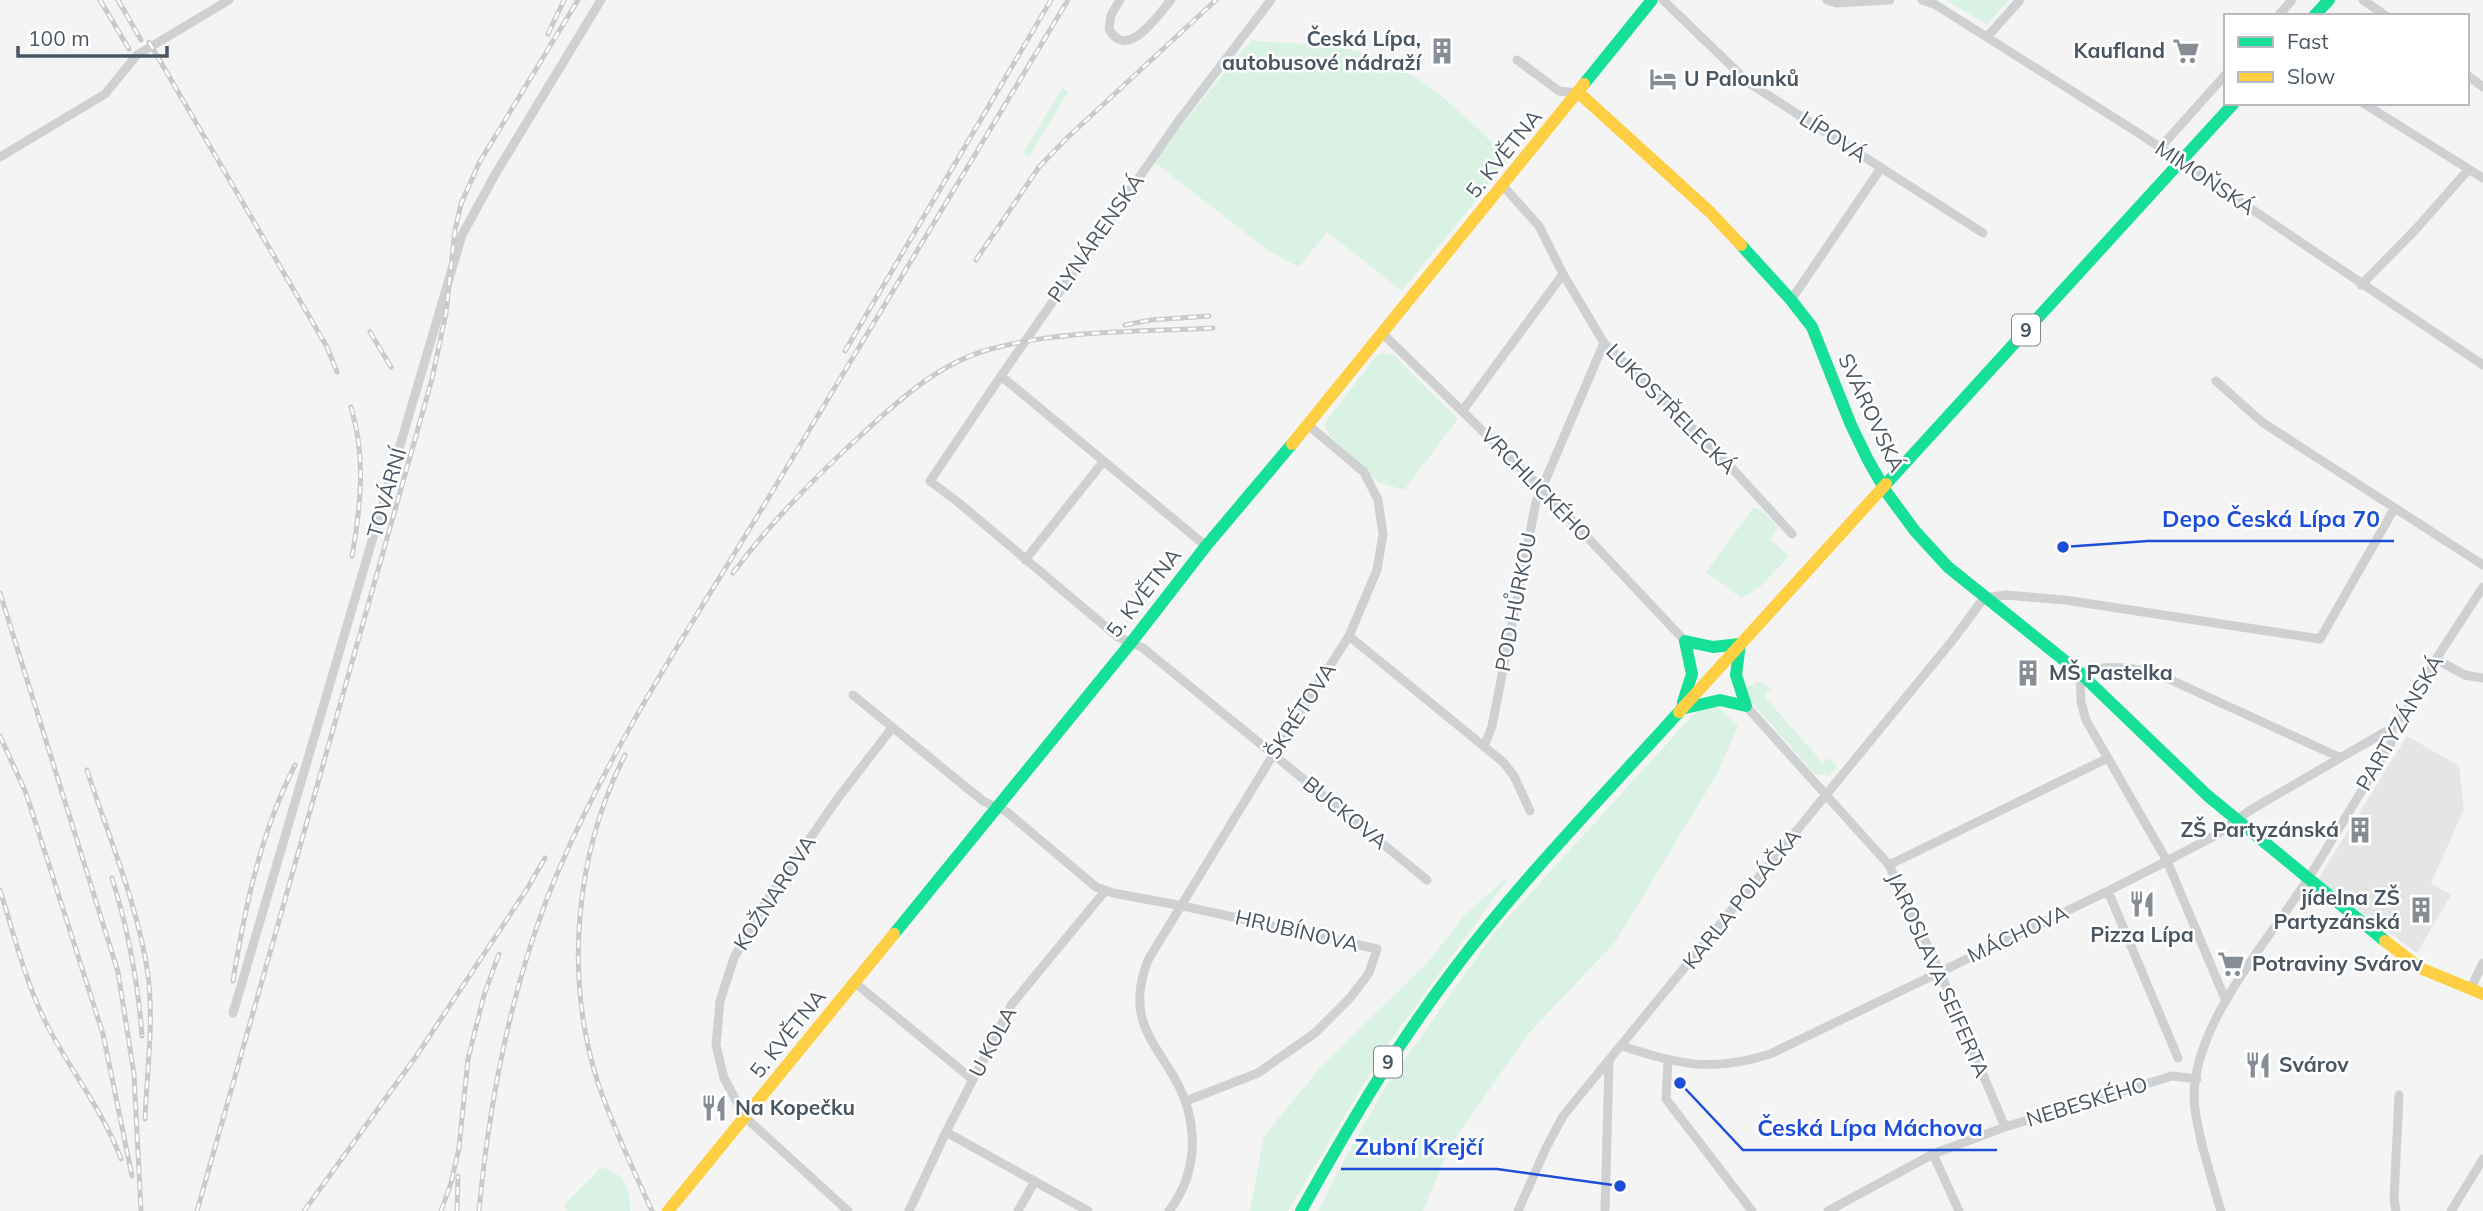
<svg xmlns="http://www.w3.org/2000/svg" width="2483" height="1211" font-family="Mulish,sans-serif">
<rect width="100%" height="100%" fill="#f4f4f4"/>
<path fill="#e6e5e6" d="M2407 736 2459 766 2464 809 2431 883 2451 895 2417 953 2318 879Z"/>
<path fill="#d9f2e3" d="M1945 0H2009L1987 24Z
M1251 40C1278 44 1305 42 1332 46 1405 55 1460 109 1509 160L1402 291 1327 232 1299 267 1270 252 1153 161Z
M1062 88 1068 92 1029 157 1023 153Z
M1383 353 1393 355 1458 419 1404 490 1378 482 1330 436 1324 424 1377 355Z
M1753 508 1761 509 1778 527 1771 540 1789 556 1760 587 1741 598 1706 572Z
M1761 681 1771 688 1764 696 1823 763 1829 758 1837 767 1829 776 1815 774 1749 699 1744 688Z
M1711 700 1738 726 1716 776 1615 942 1529 1033 1449 1147 1423 1211H1319L1333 1180 1384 1089 1494 933 1695 713Z
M1505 879 1507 880 1384 1050 1288 1211H1250L1264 1136 1321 1067 1428 962 1465 915Z
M604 1168C625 1174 631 1190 630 1211H568L564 1206C575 1192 588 1183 599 1169Z"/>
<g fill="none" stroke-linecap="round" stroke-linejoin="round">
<path stroke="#ced0d2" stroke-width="9" d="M1120 0 1111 15 1109 29C1127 62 1157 16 1171 0
M1271 0 1177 123 1001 376 930 481 959 503 1118 637 1143 648 1427 880
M1663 0 1749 83 1983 233
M1827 0 1836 3 1890 0
M1922 0 1936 5 2140 134 2483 365
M2363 0 2386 16
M2278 16 2292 0
M1987 37 2020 0
M1517 60 1559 91 1579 93
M2467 75 2483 87
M2363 103 2483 178
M2160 148 2226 74
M0 157 105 94 137 55 229 0
M1503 186 1539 226 1563 274 1604 343 1719 454 1792 534
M2361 285 2416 229 2469 169
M1791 300 1881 168
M1382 333 1541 488 1685 641
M1001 376 1206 546
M2216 381 2262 422 2483 565
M1463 410 1563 274
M1025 560 1103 462
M1349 636 1503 762 1514 776 1530 811
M2436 659 2465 675 2483 678
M853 695 983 801 1007 812 1096 887 1113 893 1183 906 1377 949 1369 973 1350 998 1315 1033 1258 1073 1186 1101
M1746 706 1889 865 1940 972 2005 1127
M1484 747 1492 726 1536 502 1604 343
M1889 865 2108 758
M2108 891 2178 1058
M854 982 972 1079
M2470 990 2483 963
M2226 1001 2167 861 2086 720 2081 702 2080 673C2104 664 2136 667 2160 675L2339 757
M233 1013 462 235 496 173 601 0
M1622 1046C1678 1064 1711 1073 1770 1054L2108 891 2167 861 2216 835 2252 809 2392 728
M1668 1061 1666 1099 1752 1211
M946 1132 1088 1211
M1933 1154 1959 1211
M848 1211 745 1117 724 1078 716 1045 720 1001 734 958 765 903 838 798 892 728
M909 1211 946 1132 1012 1004 1105 891
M1018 1211 1035 1181
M1169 1211C1199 1172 1199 1121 1175 1079 1164 1059 1148 1040 1142 1018 1137 997 1141 979 1148 960L1273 755 1349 636 1377 570 1383 534 1378 500 1364 472 1308 425
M1518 1211 1546 1148 1563 1116 1952 641 1984 598 2006 595 2065 600 2320 639 2394 509
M1605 1211 1609 1062
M1828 1211 1933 1154 2005 1127 2172 1076 2197 1079
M2221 1211C2212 1180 2195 1128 2194 1097 2194 1022 2269 940 2308 879 2336 834 2363 788 2391 743L2392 728 2405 712 2436 659 2483 587
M2396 1211 2394 1199 2399 1095
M2451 1211 2483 1159"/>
<path stroke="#16e098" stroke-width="12" d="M2314 16 2329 0
M1584 84 1652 0
M1741 245 1791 300 1812 327 1851 425 1868 460 1887 493 1915 531 1948 567 2080 673 2208 796 2385 941
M1886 484 2234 103
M1740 644 1736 675 1746 706
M1683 702 1692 674 1685 641 1713 647 1740 644
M1681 709 1720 700 1746 706
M894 934 1130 644 1206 546 1292 444
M1301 1211C1348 1127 1396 1045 1455 968 1523 878 1603 796 1679 712"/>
<path stroke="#ffcf43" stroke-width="12" d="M1579 93 1710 212 1741 245
M1292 444 1584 84
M1679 712 1886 484
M2385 941 2420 968 2483 994
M668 1211 894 934"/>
<g stroke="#c9cacc" stroke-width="5">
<path id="rail" d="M100 0 129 49
M118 0 141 40
M548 34 564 0
M149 42 327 347 337 372
M976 260 1039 167 1068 137 1216 0
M1125 325 1151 320 1209 316
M370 332 391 367
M845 351 1051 0
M351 407C366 457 361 505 352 556
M733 573C770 523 813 479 859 437 898 401 938 363 991 349 1061 330 1141 332 1213 328
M0 593 118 972 134 1074 141 1211
M0 736 26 793 103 1034 132 1176
M625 755C575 854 564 977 598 1083 613 1127 633 1169 652 1211
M87 770C108 835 139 908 148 975 154 1023 147 1071 145 1119
M112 878C128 929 138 982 142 1036
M0 890C14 934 25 981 46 1023 69 1069 103 1110 121 1159
M233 981C245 906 261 832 295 765
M197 1211 432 379 446 313 455 230 461 204 479 163 578 0
M304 1211 417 1055 527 889 545 858
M441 1211 451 1183 459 1148 468 1059 484 995 499 954
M457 1211 458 1176
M479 1211C490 1093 513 976 560 867 617 735 698 615 772 492 870 328 970 164 1068 0"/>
</g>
<use href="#rail" stroke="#fff" stroke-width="2.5" stroke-dasharray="8" stroke-linecap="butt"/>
</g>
<defs>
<g id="building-bare" transform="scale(2.1)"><path d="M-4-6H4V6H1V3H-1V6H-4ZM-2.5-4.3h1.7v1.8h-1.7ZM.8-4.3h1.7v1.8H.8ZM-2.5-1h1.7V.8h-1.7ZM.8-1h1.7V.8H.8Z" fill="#868d94" stroke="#fff" stroke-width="2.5" paint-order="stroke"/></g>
<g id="supermarket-bare" transform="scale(2.1)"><path d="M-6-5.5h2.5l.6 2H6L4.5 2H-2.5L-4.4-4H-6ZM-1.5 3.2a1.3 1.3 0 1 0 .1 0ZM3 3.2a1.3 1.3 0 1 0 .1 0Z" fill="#868d94" stroke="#fff" stroke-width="2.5" paint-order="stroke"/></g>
<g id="hotel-bare" transform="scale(2.1)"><path d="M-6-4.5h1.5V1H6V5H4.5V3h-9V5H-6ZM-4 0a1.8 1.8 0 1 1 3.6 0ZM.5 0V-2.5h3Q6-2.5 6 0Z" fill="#868d94" stroke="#fff" stroke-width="2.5" paint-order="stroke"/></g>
<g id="restaurant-bare" transform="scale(2.1)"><path d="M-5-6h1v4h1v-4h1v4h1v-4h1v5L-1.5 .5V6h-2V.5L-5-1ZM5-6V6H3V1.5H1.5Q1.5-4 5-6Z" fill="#868d94" stroke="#fff" stroke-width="2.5" paint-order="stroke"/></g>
</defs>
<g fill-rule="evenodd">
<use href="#building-bare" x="1442" y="51"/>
<use href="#supermarket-bare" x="2186" y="51"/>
<use href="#hotel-bare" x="1663" y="79"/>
<use href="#building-bare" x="2028" y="673"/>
<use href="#building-bare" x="2360" y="830"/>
<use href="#restaurant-bare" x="2142" y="904"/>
<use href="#building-bare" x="2421" y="910"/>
<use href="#supermarket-bare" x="2231" y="964"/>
<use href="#restaurant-bare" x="2258" y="1065"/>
<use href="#restaurant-bare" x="714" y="1108"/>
</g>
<g text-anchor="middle" stroke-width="5" stroke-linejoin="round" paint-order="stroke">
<g fill="#fff" stroke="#808990" stroke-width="2">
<rect x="2012" y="314.5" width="28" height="31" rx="5"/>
<rect x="1374" y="1046.5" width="28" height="31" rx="5"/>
</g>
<g font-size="19" font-weight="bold" fill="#4a5661">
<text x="2026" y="337">9</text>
<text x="1388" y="1069">9</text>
</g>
<g font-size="21" font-weight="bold" fill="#4a5661" stroke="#fff" text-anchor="start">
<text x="1421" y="46" text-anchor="end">Česká Lípa,<tspan x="1421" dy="24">autobusové nádraží</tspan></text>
<text x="2165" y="58" text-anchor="end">Kaufland</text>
<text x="1684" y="86">U Palounků</text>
<text x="2049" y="680">MŠ Pastelka</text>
<text x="2339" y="837" text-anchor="end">ZŠ Partyzánská</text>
<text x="2400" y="905" text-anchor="end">jídelna ZŠ<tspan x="2400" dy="24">Partyzánská</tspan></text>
<text x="2142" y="942" text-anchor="middle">Pizza Lípa</text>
<text x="2252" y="971">Potraviny Svárov</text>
<text x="2279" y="1072">Svárov</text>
<text x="735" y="1115">Na Kopečku</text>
</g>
<g font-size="21" fill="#4a5661" stroke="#fff">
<text transform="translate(1833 137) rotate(33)" y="7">LÍPOVÁ</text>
<text transform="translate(1504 154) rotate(-51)" y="7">5. KVĚTNA</text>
<text transform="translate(2205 178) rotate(34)" y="7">MIMOŇSKÁ</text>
<text transform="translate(1096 238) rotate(-55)" y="7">PLYNÁRENSKÁ</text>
<text transform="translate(1671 409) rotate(45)" y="7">LUKOSTŘELECKÁ</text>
<text transform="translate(1871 413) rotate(65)" y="7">SVÁROVSKÁ</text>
<text transform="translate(1536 485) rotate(46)" y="7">VRCHLICKÉHO</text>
<text transform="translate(387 493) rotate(-74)" y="7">TOVÁRNÍ</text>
<text transform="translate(1144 593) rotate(-52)" y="7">5. KVĚTNA</text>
<text transform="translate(1516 602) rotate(-79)" y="7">POD HŮRKOU</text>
<text transform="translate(1301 711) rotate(-57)" y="7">ŠKRÉTOVA</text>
<text transform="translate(2400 723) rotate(-60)" y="7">PARTYZÁNSKÁ</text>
<text transform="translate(1345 813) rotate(39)" y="7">BUCKOVA</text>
<text transform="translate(775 893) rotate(-57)" y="7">KOŽNAROVA</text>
<text transform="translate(1742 899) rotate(-51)" y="7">KARLA POLÁČKA</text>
<text transform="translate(1297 931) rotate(13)" y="7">HRUBÍNOVA</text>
<text transform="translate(2018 934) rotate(-25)" y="7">MÁCHOVA</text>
<text transform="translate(1938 975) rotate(66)" y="7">JAROSLAVA SEIFERTA</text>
<text transform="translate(788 1034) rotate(-51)" y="7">5. KVĚTNA</text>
<text transform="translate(993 1042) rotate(-62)" y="7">U KOLA</text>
<text transform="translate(2087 1102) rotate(-17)" y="7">NEBESKÉHO</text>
</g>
</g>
<path fill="none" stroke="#1d4ed8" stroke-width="2.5" d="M2063 547L2148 541H2394M1680 1083L1743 1150H1997M1620 1186L1497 1169H1341"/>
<g fill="#1d4ed8" stroke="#fff" stroke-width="2.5">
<circle cx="2063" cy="547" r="7"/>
<circle cx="1680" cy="1083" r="7"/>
<circle cx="1620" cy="1186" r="7"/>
</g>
<g font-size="23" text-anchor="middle" font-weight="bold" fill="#1d4ed8" stroke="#fff" stroke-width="5" stroke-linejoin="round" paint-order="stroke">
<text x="2271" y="527">Depo Česká Lípa 70</text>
<text x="1870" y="1136">Česká Lípa Máchova</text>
<text x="1419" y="1155">Zubní Krejčí</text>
</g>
<rect x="2224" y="14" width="245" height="91" fill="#ffffff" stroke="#b7bbc0" stroke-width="2"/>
<rect x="2238" y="37" width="35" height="10" fill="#16e098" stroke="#b7bbc0" stroke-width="2"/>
<text x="2287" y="49" font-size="21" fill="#4a5661">Fast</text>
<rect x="2238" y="72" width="35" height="10" fill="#ffcf43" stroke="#b7bbc0" stroke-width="2"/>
<text x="2287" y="84" font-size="21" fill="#4a5661">Slow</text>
<path d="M18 46v10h149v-10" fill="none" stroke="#4a5661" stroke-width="3.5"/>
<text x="28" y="46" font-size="21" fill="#4a5661" stroke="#ffffff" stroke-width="5" paint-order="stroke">100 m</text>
</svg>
